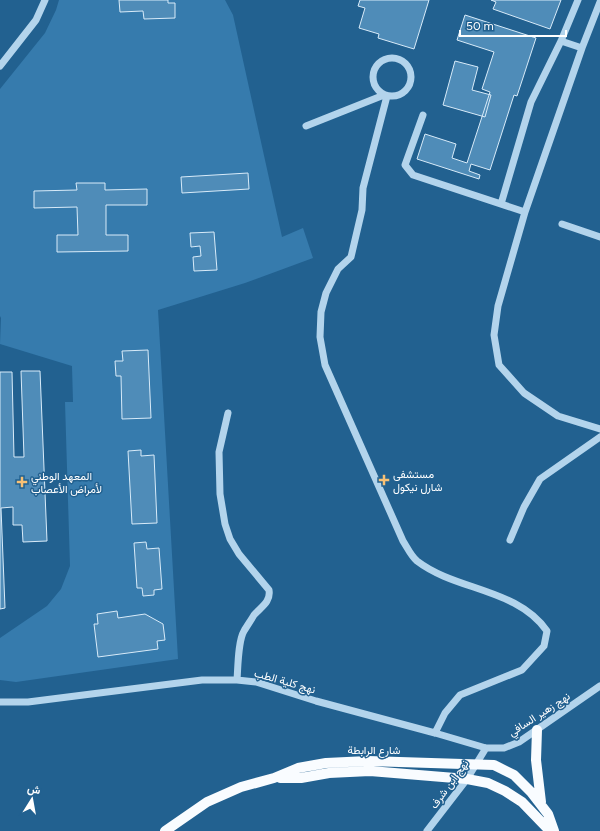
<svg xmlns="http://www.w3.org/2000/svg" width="600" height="831" font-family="Figtree,Vazirmatn,sans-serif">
<rect width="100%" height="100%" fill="#226190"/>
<path fill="#367bad" d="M59 0H225L233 15 282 237 303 228 313 258 245 283 158 310 178 659 16 682 0 680V638L47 606 61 589 70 566 65 402H73L72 366 0 344 1 318 0 316V89L45 33 56 10Z"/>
<path fill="#4f8cb8" stroke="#d8ebf9" d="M119 0H168V3H175V18L144 19 143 11 120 12Z
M360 0H429L414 49 378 38 379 34 359 28 365 8 358 6Z
M491 0H561L550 29 493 9 496 2Z
M465 15 536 38 517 96 514 95 490 170 471 164 469 171 480 175 479 179 417 159 425 134 456 144 452 158 467 163 490 92 482 89 494 52 457 40Z
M455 61 478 67 472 90 491 95 485 117 443 105Z
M248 173 249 189 182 193 181 177Z
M76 183H105V190L147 189V205H106V235H128V251L57 252V235H78L77 207 34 208V191L77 190Z
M214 232 217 270 194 271 193 257 201 256 200 246 191 247 190 233Z
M148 350 151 418 122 419 121 376H116L115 361H123L122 351Z
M21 371H40L47 541 23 542 22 525H13V507L1 508 5 608 0 609V372H12L14 457H24Z
M141 450V456L154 455 157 523 132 524 128 451Z
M146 542 147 549 159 548 162 589 154 590V595L143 596 142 588H137L134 543Z
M117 611 118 618 145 614 163 624 165 640 157 641 158 649 98 657 94 624H98L97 614Z"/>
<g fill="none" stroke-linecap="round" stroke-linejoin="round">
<path stroke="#b3d4ec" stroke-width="7" d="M600 2 582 48 525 212 498 306 494 335 499 365 524 393 558 416 600 429
M561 41 582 48
M373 77a19 19 0 1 1 38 0a19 19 0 1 1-38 0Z
M0 66 36 20 45 0
M387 96 363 188 362 210 351 257 338 269 326 293 321 312 320 337 325 365 403 541C407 547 411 556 417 561 456 591 517 588 547 631L544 646 522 670 460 695 445 713 435 733
M423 115 405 165 413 175 525 212
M306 126 384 95
M501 204 531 102 561 41 578 0
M562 224 600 237
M228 413 219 452 220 494 225 524 230 539 239 554 269 590C271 602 261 607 254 615 251 620 247 626 244 631 238 641 238 667 237 680
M510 540 524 507 540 479 600 437
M0 702H28L202 680H237L256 682 316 701 435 733 486 748H504L519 742 600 686
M427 831 467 779 486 748"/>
<path stroke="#f9fcff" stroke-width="10" d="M537 730 536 760 541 802
M280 778H301L329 773 370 771 467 779 488 783 505 791 522 802 550 831
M165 831 207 802 241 787 274 778 298 768 326 763 368 761 494 765 514 775 531 792 548 814 554 831"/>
</g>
<g fill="#f8c175" stroke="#226190" stroke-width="1.5">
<path d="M382 474h4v4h4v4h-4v4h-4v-4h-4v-4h4z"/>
<path d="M20 476h4v4h4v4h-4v4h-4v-4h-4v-4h4z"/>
</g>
<g text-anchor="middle" stroke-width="3" stroke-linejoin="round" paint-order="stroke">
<g font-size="11" fill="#fff" stroke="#226190" text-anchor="start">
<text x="393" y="478">مستشفى<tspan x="393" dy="13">شارل نيكول</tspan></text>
<text x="31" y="480">المعهد الوطني<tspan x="31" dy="13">لأمراض الأعصاب</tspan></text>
</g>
<g font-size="11" fill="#fff" stroke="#226190">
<text transform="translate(285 681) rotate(16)" y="4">نهج كلية الطب</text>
<text transform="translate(539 714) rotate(-33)" y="4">نهج زهير السافي</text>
<text x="374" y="754">شارع الرابطة</text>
<text transform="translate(449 784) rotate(-54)" y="4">نهج ابن شرف</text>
</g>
</g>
<g transform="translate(32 799) rotate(11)" stroke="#226190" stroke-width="3" paint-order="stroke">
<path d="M0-3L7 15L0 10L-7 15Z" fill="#ffffff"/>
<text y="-6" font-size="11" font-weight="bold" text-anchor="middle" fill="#ffffff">ش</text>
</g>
<path d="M460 30v6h106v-6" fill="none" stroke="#ffffff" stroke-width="2"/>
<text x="466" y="30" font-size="12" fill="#ffffff" stroke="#226190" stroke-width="3" paint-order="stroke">50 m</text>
</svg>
